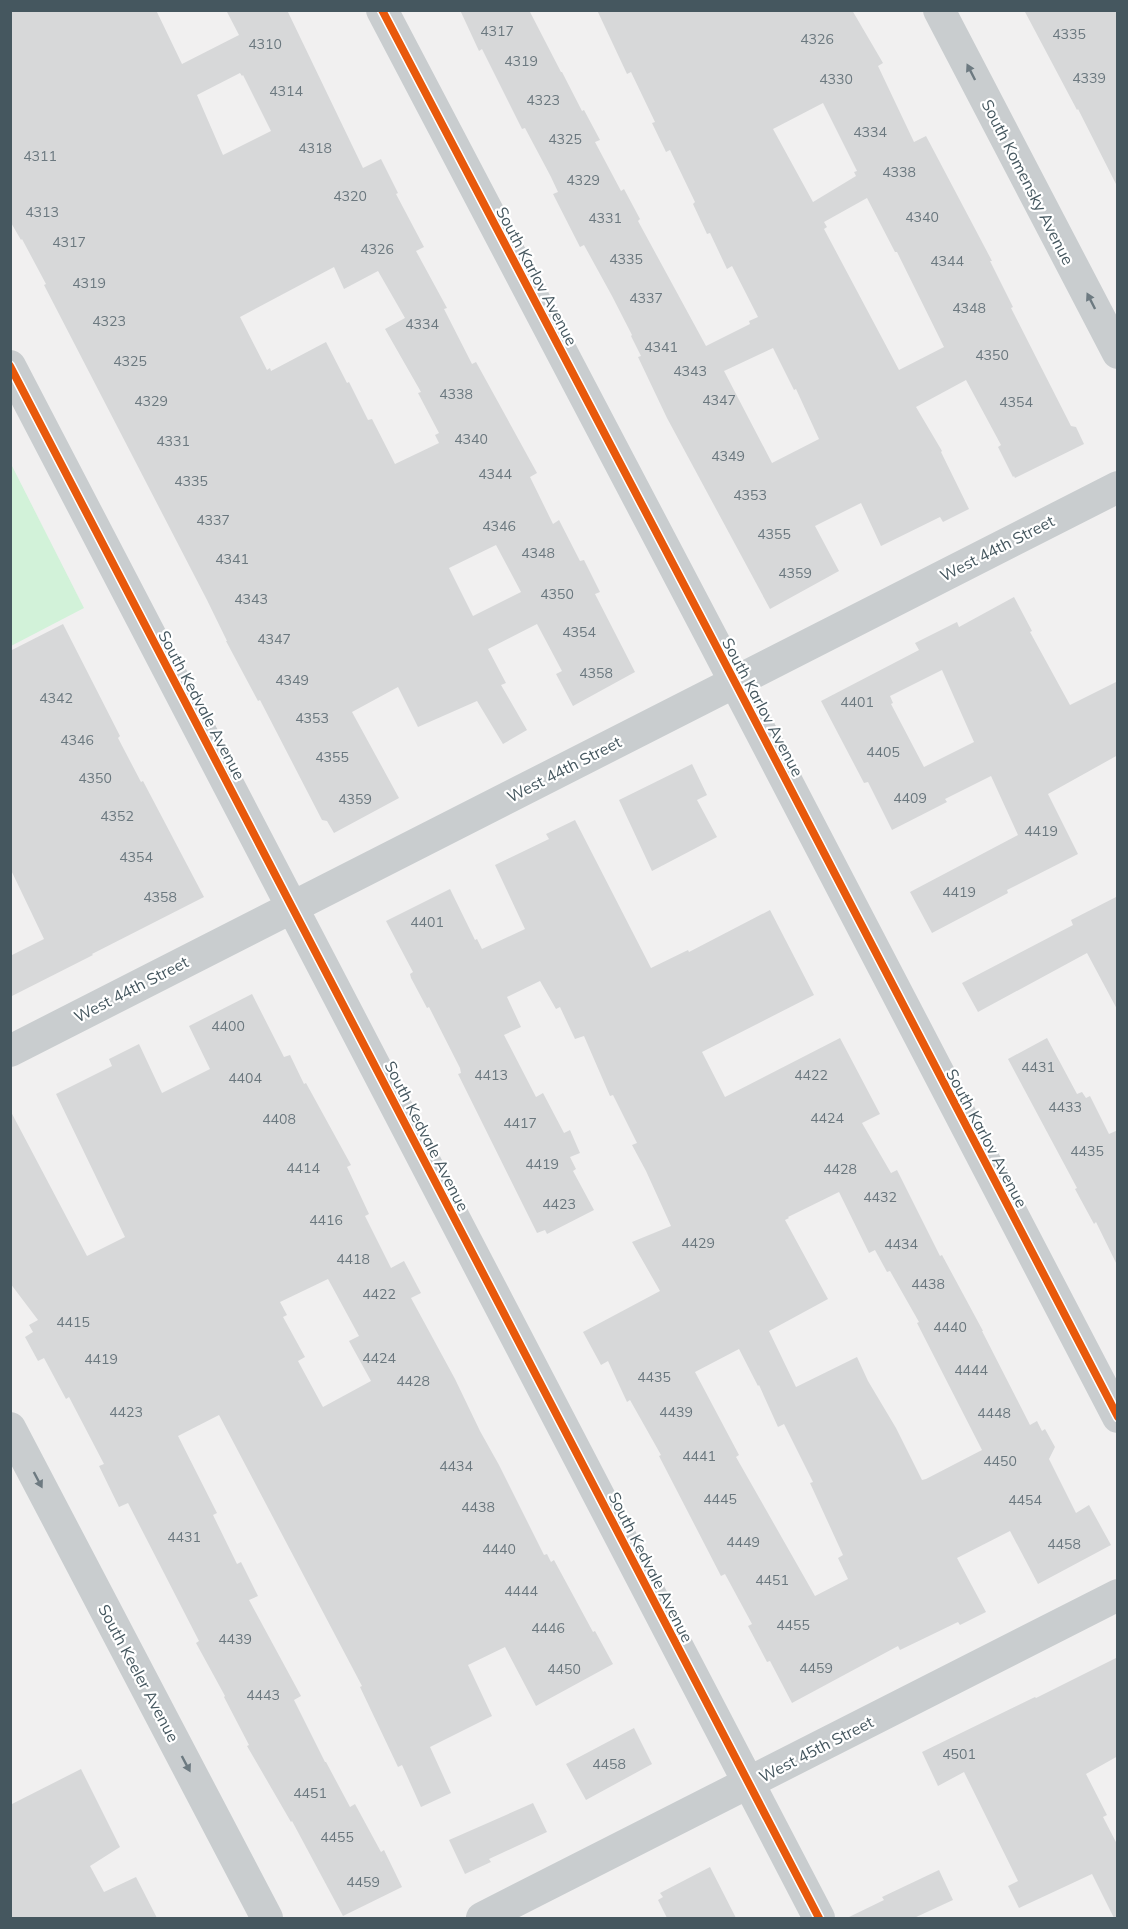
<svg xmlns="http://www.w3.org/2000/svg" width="1128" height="1929" font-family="Mulish,sans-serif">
<rect width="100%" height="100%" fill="#f1f0f0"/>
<path fill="#d2f2d9" d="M10 462 84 608 11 646H10Z"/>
<path fill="#d7d8d9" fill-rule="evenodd" d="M10 10H156L182 64 239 35 226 10H287L363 168 381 159 398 193 396 194 424 247 416 251 447 308 444 309 472 364 476 362 537 473 530 477 553 524 559 520 580 561 584 560 600 592 595 594 635 672 573 706 556 674 562 671 537 624 488 649 506 683 501 685 527 730 503 744 477 701 418 727 398 687 352 712 399 798 334 833 327 821 322 820 260 700 258 701 226 641H227L207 600 44 285 46 284 22 239 21 240 10 221ZM240 73 242 76 243 75 271 131 223 155 197 95ZM334 267 344 289 378 271 405 318 385 329 421 392 418 393 439 433 435 435 439 443 395 464 372 419 368 420 349 382 347 383 326 342 271 371 270 368 267 370 240 317ZM496 545 521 592 473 616 449 568Z
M460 10H529L561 72H562L582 111 584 110 600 140 595 142 621 191 624 189 640 219 638 221 706 346 750 324 749 321 758 317 732 266 727 269 710 233 707 234 693 204 695 202 670 150 666 152 652 123 655 122 631 72 627 74 597 10H852L883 63 878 66 914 142 926 136 992 261H990L1013 307 1011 308 1042 369 1071 426 1076 427 1084 444 1015 478 1014 476 1013 477 998 447 1001 445 966 380 916 407 942 451 941 452 969 509 943 522 940 517 881 546 861 503 815 526 839 571 770 609 667 418 638 357 641 356 631 336 632 335 612 296 584 245 580 247 553 194 558 192 551 177 525 128 522 129 482 49 479 51ZM823 103 857 171 854 172 856 176 813 202 773 129ZM867 198 895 252H897L944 347 899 370 824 229 827 227 824 222ZM773 348 794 390 796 389 819 439 772 463 724 371Z
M1024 10H1118V188L1078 109 1077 110Z
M1014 597 1032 631 1030 632 1070 705 1118 681V755L1048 794 1078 854 1007 890 1008 893 932 933 910 892 1018 835 991 776 945 799 947 802 892 830 868 782 864 783 821 701 919 650 915 643 957 622 959 627ZM942 670 974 742 924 767 891 704 893 703 890 696Z
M63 624 120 736 118 738 141 782 143 781 204 897 92 954 93 955 10 997V956L44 939 10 868V651Z
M692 764 707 795 697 800 717 837 652 871 619 800Z
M575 820 651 968 688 950 689 952 770 910 814 995 702 1052 725 1097 840 1038 880 1114 862 1123 891 1173 897 1170 940 1256 942 1255 983 1331H982L1030 1425 1037 1421 1042 1431 1045 1429 1055 1447 1049 1459 1076 1513 1089 1505 1111 1545 1038 1584 1010 1531 957 1558 986 1612 960 1625 958 1622 900 1650 898 1646 792 1703 770 1661 767 1662 748 1626 752 1624 725 1574 721 1576 659 1456 661 1455 630 1400 627 1402 608 1361 601 1365 583 1332 660 1291 632 1242 671 1226 646 1171 632 1145 637 1143 613 1095 610 1096 584 1036 575 1039 560 1007 556 1009 540 981 507 997 521 1027 504 1035 536 1097 543 1093 564 1133 570 1130 580 1153 570 1157 576 1169 573 1171 594 1210 547 1234 545 1230 537 1233 458 1074 461 1073 460 1068 429 1007 427 1008 411 978 410 974 413 972 386 921 450 889 475 940 477 939 482 949 525 929 495 865 549 839 546 834ZM839 1192 869 1253 875 1250 887 1272 890 1271 919 1322 917 1323 982 1450 926 1479 922 1480 896 1428 868 1381 857 1357 796 1387 769 1331 828 1299 785 1220 789 1218 788 1217ZM739 1349 758 1386 759 1385 778 1427 784 1424 813 1482 810 1483 843 1555 838 1558 848 1579 815 1596 736 1457 739 1455 695 1372Z
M1118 896V1011L1087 953 978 1012 962 983 1073 925 1071 920Z
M252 994 284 1057 290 1055 304 1084 306 1083 351 1165 347 1167 369 1214 365 1216 391 1268 404 1261 421 1293 411 1298 455 1379 480 1431 499 1465 544 1555 547 1554 551 1562 554 1560 593 1632 595 1631 613 1664 536 1706 505 1647 468 1665 492 1716 430 1747 451 1793 421 1807 402 1765 398 1767 360 1687 362 1686 219 1415 178 1436 217 1513 213 1515 237 1564 241 1562 258 1596 249 1600 301 1696 294 1700 325 1762H326L350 1807 355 1804 381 1852 384 1850 402 1887 343 1916 292 1821 291 1822 247 1746 249 1745 224 1697 225 1696 196 1643 199 1641 128 1503 119 1507 99 1466 104 1464 69 1397 66 1399 44 1358 38 1361 25 1337 33 1332 29 1325 38 1320 10 1283V1110L87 1256 125 1237 56 1094 112 1066 109 1059 139 1044 162 1093 210 1069 189 1026ZM328 1279 359 1336 349 1341 371 1381 323 1407 298 1361 305 1357 283 1317 287 1315 280 1302Z
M1047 1038 1077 1094 1082 1092 1086 1098 1090 1096 1109 1134 1118 1130V1267L1096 1222 1094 1224 1075 1189 1077 1188 1008 1059Z
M1118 1657V1756L1086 1774 1107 1815 1103 1817 1118 1846V1918H1114L1092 1874 1019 1908 1008 1886 1018 1881 964 1772 938 1786 922 1752 1035 1697 1036 1698Z
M634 1728 652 1764 586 1800 566 1764Z
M81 1769 120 1847 90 1866 104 1892 136 1877 157 1918H10V1805Z
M533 1803 547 1832 489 1859 491 1862 465 1874 449 1840Z
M710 1867 736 1918H667L658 1900 663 1897 660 1893Z
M939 1870 953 1900 914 1918H847L884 1900 882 1897Z"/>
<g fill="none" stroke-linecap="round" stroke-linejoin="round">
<path stroke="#c9cdcf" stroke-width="32" d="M382 10 714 642 1118 1417
M939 10 1118 353
M10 366 819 1918
M10 1051 1118 487
M10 1428 267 1918
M482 1918 1118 1595"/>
<g stroke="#fff" stroke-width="11">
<path id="cycleway" d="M382 10 714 642 1118 1417
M10 366 819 1918"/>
</g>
<use href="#cycleway" stroke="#e8590c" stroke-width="8"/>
</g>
<defs><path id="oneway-solid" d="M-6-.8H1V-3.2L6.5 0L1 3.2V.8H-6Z" transform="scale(1.5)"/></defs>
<g fill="#6d7a81">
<use href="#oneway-solid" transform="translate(971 72) rotate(-117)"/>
<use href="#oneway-solid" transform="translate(1091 301) rotate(-117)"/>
<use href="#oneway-solid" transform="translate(38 1480) rotate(62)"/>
<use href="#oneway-solid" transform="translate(186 1764) rotate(62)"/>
</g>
<g text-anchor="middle" stroke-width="4.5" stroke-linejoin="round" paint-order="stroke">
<g font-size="14" fill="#6b787f">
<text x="497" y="36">4317</text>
<text x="1069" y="39">4335</text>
<text x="817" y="44">4326</text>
<text x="265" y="49">4310</text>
<text x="521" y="66">4319</text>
<text x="1089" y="83">4339</text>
<text x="836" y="84">4330</text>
<text x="286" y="96">4314</text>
<text x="543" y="105">4323</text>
<text x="870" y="137">4334</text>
<text x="565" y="144">4325</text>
<text x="315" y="153">4318</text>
<text x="40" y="161">4311</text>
<text x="899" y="177">4338</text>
<text x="583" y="185">4329</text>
<text x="350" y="201">4320</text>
<text x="42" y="217">4313</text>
<text x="922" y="222">4340</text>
<text x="605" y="223">4331</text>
<text x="69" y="247">4317</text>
<text x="377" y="254">4326</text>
<text x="626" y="264">4335</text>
<text x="947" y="266">4344</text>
<text x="89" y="288">4319</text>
<text x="646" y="303">4337</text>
<text x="969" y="313">4348</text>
<text x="109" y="326">4323</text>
<text x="422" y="329">4334</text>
<text x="661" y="352">4341</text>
<text x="992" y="360">4350</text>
<text x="130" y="366">4325</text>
<text x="690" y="376">4343</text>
<text x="456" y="399">4338</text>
<text x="719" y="405">4347</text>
<text x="151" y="406">4329</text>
<text x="1016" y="407">4354</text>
<text x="471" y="444">4340</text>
<text x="173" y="446">4331</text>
<text x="728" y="461">4349</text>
<text x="495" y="479">4344</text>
<text x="191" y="486">4335</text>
<text x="750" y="500">4353</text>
<text x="213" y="525">4337</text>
<text x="499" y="531">4346</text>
<text x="774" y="539">4355</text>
<text x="538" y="558">4348</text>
<text x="232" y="564">4341</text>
<text x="795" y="578">4359</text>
<text x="557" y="599">4350</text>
<text x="251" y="604">4343</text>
<text x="579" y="637">4354</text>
<text x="274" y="644">4347</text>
<text x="596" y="678">4358</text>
<text x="292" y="685">4349</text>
<text x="56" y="703">4342</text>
<text x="857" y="707">4401</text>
<text x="312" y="723">4353</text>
<text x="77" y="745">4346</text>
<text x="883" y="757">4405</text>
<text x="332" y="762">4355</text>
<text x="95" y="783">4350</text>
<text x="910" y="803">4409</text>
<text x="355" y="804">4359</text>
<text x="117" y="821">4352</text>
<text x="1041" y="836">4419</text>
<text x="136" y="862">4354</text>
<text x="959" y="897">4419</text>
<text x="160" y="902">4358</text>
<text x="427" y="927">4401</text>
<text x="228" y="1031">4400</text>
<text x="1038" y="1072">4431</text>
<text x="491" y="1080">4413</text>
<text x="811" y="1080">4422</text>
<text x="245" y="1083">4404</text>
<text x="1065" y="1112">4433</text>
<text x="827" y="1123">4424</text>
<text x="279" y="1124">4408</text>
<text x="520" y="1128">4417</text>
<text x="1087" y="1156">4435</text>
<text x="542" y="1169">4419</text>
<text x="303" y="1173">4414</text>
<text x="840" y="1174">4428</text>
<text x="880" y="1202">4432</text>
<text x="559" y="1209">4423</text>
<text x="326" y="1225">4416</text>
<text x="698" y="1248">4429</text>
<text x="901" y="1249">4434</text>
<text x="353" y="1264">4418</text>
<text x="928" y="1289">4438</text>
<text x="379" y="1299">4422</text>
<text x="73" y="1327">4415</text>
<text x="950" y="1332">4440</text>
<text x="379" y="1363">4424</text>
<text x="101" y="1364">4419</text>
<text x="971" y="1375">4444</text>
<text x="654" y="1382">4435</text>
<text x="413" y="1386">4428</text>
<text x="126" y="1417">4423</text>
<text x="676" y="1417">4439</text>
<text x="994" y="1418">4448</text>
<text x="699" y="1461">4441</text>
<text x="1000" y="1466">4450</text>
<text x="456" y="1471">4434</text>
<text x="720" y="1504">4445</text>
<text x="1025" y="1505">4454</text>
<text x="478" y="1512">4438</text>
<text x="184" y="1542">4431</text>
<text x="743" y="1547">4449</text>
<text x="1064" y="1549">4458</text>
<text x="499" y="1554">4440</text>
<text x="772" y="1585">4451</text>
<text x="521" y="1596">4444</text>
<text x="793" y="1630">4455</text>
<text x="548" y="1633">4446</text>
<text x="235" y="1644">4439</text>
<text x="816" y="1673">4459</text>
<text x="564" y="1674">4450</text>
<text x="263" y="1700">4443</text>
<text x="959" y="1759">4501</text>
<text x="609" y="1769">4458</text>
<text x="310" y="1798">4451</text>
<text x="337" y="1842">4455</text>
<text x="363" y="1887">4459</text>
</g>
<g font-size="16" fill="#45575f" stroke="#fff">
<text transform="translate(1028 182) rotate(63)" y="6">South Komensky Avenue</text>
<text transform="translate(537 276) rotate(62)" y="6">South Karlov Avenue</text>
<text transform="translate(997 548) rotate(-27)" y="6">West 44th Street</text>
<text transform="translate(202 705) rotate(62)" y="6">South Kedvale Avenue</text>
<text transform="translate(763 707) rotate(62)" y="6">South Karlov Avenue</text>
<text transform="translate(564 769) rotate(-27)" y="6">West 44th Street</text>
<text transform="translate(131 989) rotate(-27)" y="6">West 44th Street</text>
<text transform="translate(427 1136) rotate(63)" y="6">South Kedvale Avenue</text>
<text transform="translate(987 1138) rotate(62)" y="6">South Karlov Avenue</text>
<text transform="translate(651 1567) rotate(63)" y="6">South Kedvale Avenue</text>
<text transform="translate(139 1673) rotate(62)" y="6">South Keeler Avenue</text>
<text transform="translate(816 1749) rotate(-27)" y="6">West 45th Street</text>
</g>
</g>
<rect width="1128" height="1929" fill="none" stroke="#45575f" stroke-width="24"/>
</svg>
